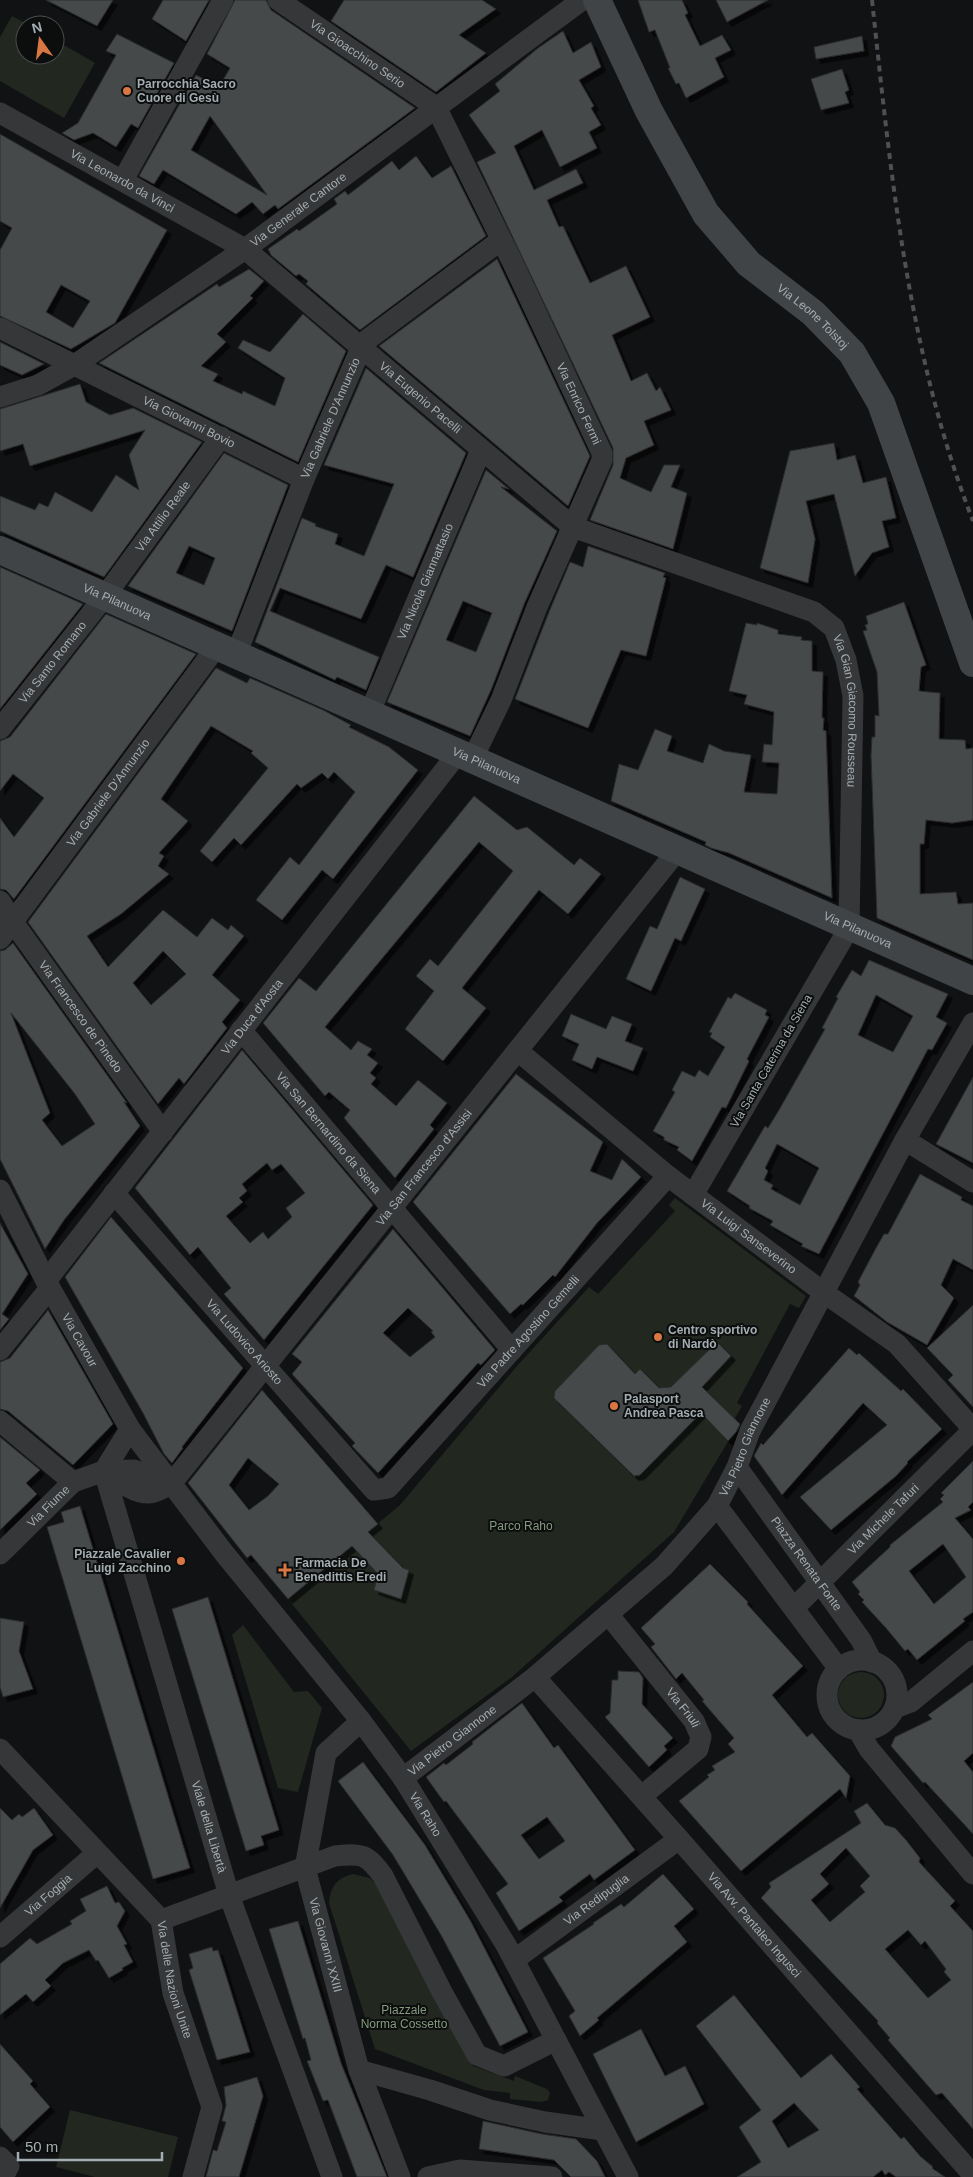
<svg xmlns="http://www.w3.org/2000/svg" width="973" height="2177" font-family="Arial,sans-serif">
<defs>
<filter id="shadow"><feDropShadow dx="4.5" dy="4.5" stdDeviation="0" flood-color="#0009"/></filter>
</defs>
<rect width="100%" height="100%" fill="#111213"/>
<path fill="#222720" d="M12 16 29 25H25V55H55V40L95 63 64 118 0 81V37Z
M675 1198 806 1296 799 1308 790 1304 737 1403 742 1406 735 1418 741 1427 729 1440 674 1532 512 1677 411 1751 288 1599 400 1505 517 1366 589 1287 598 1294 675 1211 669 1205Z
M243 1625 294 1692 308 1691 322 1708 298 1792 278 1788 232 1635Z
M838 1695a23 23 0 1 1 46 0a23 23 0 1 1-46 0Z
M353 1874 370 1878 376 1884 473 2066 514 2081 515 2076 547 2089 550 2093 548 2100 542 2102 510 2099V2093L484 2090 375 2049 329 1903C330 1886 338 1877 353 1874Z
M70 2110 178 2137 168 2177H95L56 2167Z"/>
<path fill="#45484a" stroke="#2c2c2e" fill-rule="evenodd" filter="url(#shadow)" d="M46 0H113L97 26Z
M163 0H209L186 41 152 19Z
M235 0H266L271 10 415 108 278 209 275 205 263 214 252 202 236 214 163 170 154 184 139 176 196 75 219 87 230 68 207 54ZM210 116 267 195 191 150Z
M344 0H482L496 9 459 35 486 53 436 92 331 21Z
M638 0H682L688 13 685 15 700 46 722 35 731 50 715 58 724 77 686 98 679 83 676 84 668 68H670L655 30 649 32Z
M716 0H768L727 22Z
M563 31 573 53 591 42 601 67 579 80 594 106 591 108 601 125 589 132 597 148 560 167 542 130 514 146 534 190 576 169 583 183 547 200 559 227 563 226 590 283 626 266 650 317 612 335 631 381 647 373 656 391 660 387 671 410 644 421 654 445 626 458 620 478 651 492 664 465H680L671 487 687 493 673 549 590 520 613 465V448L477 162 496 153 469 115 500 91 495 84 538 48Z
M117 34 174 63 138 128 131 124 116 147 93 133 74 140 62 133 78 123 116 55 106 51Z
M862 36 864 51 816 59 814 47Z
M842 69 849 90 845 92 849 103 821 110 811 79Z
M0 134 167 230 115 323 71 349 0 316V250L12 228 0 221ZM61 285 90 301 73 328 46 312Z
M416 156 432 178 451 166 486 236 360 330 306 284 308 281 299 274 296 276 271 255 268 249 297 229 299 231 337 204 334 199 345 191 348 195 392 161 399 170Z
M497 259 590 456 568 506 379 346Z
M249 269 264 281 250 296 253 298 217 334 226 342 201 366 218 374 213 381 242 394 243 391 275 406 285 378 238 348 243 340 270 352 303 314 346 351 298 462 99 363 217 284 219 287Z
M0 342 44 364 22 375 0 365Z
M366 368 466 453 413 577 386 565 361 619 280 588 270 611 379 657 366 690 337 677 335 680 255 642 302 518 316 524 315 526 338 534 335 544 364 556 394 484 324 465Z
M80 384 86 402 110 415 133 408 202 442 104 577 0 531V496L35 510 39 503 48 507 55 492 92 512 116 475 139 490 129 455 145 430 30 466 23 444 0 451V409Z
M834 443 837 460 855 455 863 483 886 477 896 518 882 521 889 547 872 553 855 576 834 494 806 501 815 539 808 583 760 568 790 451Z
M224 453 288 485 232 631 128 586ZM189 546 215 558 204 585 176 573Z
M486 470 509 489 501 487 557 531 525 602 491 690 470 736 387 702ZM463 601 492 613 476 652 446 640Z
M588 546 665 573 663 577 666 578 646 656 621 650 588 728 515 699 549 612 570 562 583 567Z
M0 567 83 604 0 709Z
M904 602 926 665 921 667 919 691 940 693 939 739 965 740 966 749 973 748V820L952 823 926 820 924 844H920V894L956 892 958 904 973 903V960L877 918 871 755 872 737H875V715L879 716 877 672 863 631 867 630 865 625 868 624 866 616Z
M106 614 196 654 14 899 6 890 0 889V818L14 837 44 798 13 774 0 791V741L10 737Z
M746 623 757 625V623L778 630V634L802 637 801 640 812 641V671L823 672 822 718H824L823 730 826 731 832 898 729 853 711 848 705 845 706 842 611 801 619 764 638 770 655 729 672 736 667 751 703 763 709 744 724 751 751 755 744 792 777 794 779 763 762 762 764 744 772 745 774 712 744 704 747 695 729 691Z
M216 668 247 683 250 678 323 710 351 725 349 727 389 747 418 770 333 879 322 870 282 920 256 900 290 857 299 865 355 792 334 772 328 779 322 773 301 788 297 784 241 845 234 838 212 862 200 851 268 768 251 753 253 751 211 726 161 799 188 821 159 853 164 856 158 866 169 874 121 914 87 936 108 967 163 910 197 937 212 918 228 930 231 925 244 936 212 975 240 1000 222 1022 227 1028 184 1084 179 1078 158 1104 28 922ZM163 951 186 974 151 1005 133 983Z
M474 796 517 830 527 827 574 865 580 858 601 874 568 914 539 890 462 988 486 1008 443 1061 405 1029 434 991 416 976 430 959 438 966 513 871 479 842 325 1027 351 1050 358 1041 372 1049 367 1055 378 1063 370 1073 376 1078 371 1084 396 1106 418 1080 447 1103 430 1125 434 1129 395 1178 344 1118 350 1110 329 1092 325 1096 263 1023 299 978 316 991Z
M680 877 705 889 681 941 675 938 651 991 626 979 650 926 657 929Z
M13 943 127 1103 124 1102 140 1126 64 1220 45 1249 0 1159V951L5 950ZM11 1013 75 1094 95 1124 62 1146 42 1120 50 1113Z
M869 960 948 994 936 1017 947 1023 932 1050 928 1049 819 1254 801 1246 803 1244 770 1225 773 1221 749 1208 750 1206 727 1191 765 1126 768 1128 779 1110 825 1029 822 1028 838 998 836 997 852 970 861 976ZM876 995 913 1016 893 1052 858 1035ZM777 1144 819 1168 800 1205 771 1189 773 1185 764 1180 768 1171 765 1168Z
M735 993 767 1010 765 1015 769 1017 747 1059 749 1061 726 1108 722 1107 692 1161 677 1150 679 1147 664 1140V1137L653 1131 675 1092 672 1090 682 1071 695 1077 699 1070 708 1076 725 1047 710 1037 712 1033 709 1032 728 997 731 999Z
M571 1014 606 1029 612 1016 632 1024 625 1041 643 1048 633 1071 597 1057 592 1069 572 1060 579 1044 562 1036Z
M242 1050 373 1205 264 1340 224 1294 231 1288 198 1247 190 1255 135 1188ZM267 1163 272 1170 281 1164 305 1193 286 1208 292 1217 268 1239 263 1232 250 1243 226 1216 243 1202 239 1198 247 1191 242 1184Z
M516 1074 603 1142 590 1171 612 1180 622 1159 641 1177 597 1223 555 1277 553 1275 523 1305 521 1304 510 1314 413 1202Z
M973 1077V1163L936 1144Z
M920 1174 962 1197 961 1200 973 1206V1270L953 1259 941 1285 954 1298 927 1345 887 1322 854 1296 860 1285 858 1282 876 1248 884 1234H888Z
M111 1217 243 1368 182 1447 183 1448 172 1463 164 1454 143 1413 65 1277Z
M0 1223 28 1274 2 1314 9 1319 0 1330Z
M393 1229 495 1350 481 1365 478 1363 378 1473 352 1446 355 1443 292 1374 302 1362 292 1354ZM408 1308 433 1331 431 1332 435 1337 410 1357 383 1333Z
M973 1305V1407L948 1380 953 1375 927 1348Z
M48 1310 113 1424 73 1465 8 1411 0 1409V1362L10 1358Z
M717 1342 731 1356 702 1387 740 1424 736 1432 728 1441 701 1413 640 1475 634 1476 554 1398 555 1391 599 1345 607 1344 635 1374 640 1369 659 1388 671 1387Z
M849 1348 857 1355 859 1353 901 1391 903 1389 942 1429 907 1462 908 1463 896 1476 831 1530 800 1497 887 1425 863 1403 782 1495 754 1456 761 1443 763 1445Z
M262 1390 378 1524 368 1532 403 1568 409 1570 401 1599 374 1590 378 1574 352 1546 288 1599 251 1555 247 1558 188 1483ZM248 1458 279 1484 268 1496 249 1510 229 1485Z
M0 1437 40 1470 26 1483 37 1494 0 1530Z
M973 1461V1502L968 1507 971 1510 955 1518 973 1539V1612L963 1619 965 1621 917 1660 908 1649 905 1651 886 1628 862 1602 864 1600 858 1594 860 1592 852 1582 890 1547V1545L943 1502 940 1499 944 1495 941 1493ZM943 1544 966 1577 934 1604 909 1571Z
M80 1506 190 1868 153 1879 47 1527 64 1522 61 1512Z
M710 1564 748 1602 747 1604 803 1666 772 1695 807 1737 812 1733 850 1776 846 1798 840 1789 741 1871 679 1801 709 1777 707 1775 715 1770 712 1766 735 1752 728 1744 734 1738 702 1701 704 1700 682 1673 676 1679 651 1647 655 1644 641 1628Z
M208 1597 279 1830 261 1836 264 1845 246 1851 172 1609Z
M0 1618 24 1622 19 1651 33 1689 3 1697 0 1687Z
M618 1671 639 1672 643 1678 642 1704 673 1738 664 1746 667 1750 649 1767 605 1717 610 1713 612 1680H618Z
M973 1682V1753L964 1761 973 1772V1834L925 1782 923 1783 891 1746 895 1737 932 1719 928 1715Z
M522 1703 554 1748 558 1745 635 1850 594 1880 590 1874 559 1897 563 1901 519 1931 496 1893 508 1884 446 1801 444 1802 426 1777 444 1763 446 1765 473 1744 472 1742ZM547 1817 565 1841 539 1859 521 1835Z
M363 1762 425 1845 470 1920 528 2032 500 2046 441 1935 393 1855 338 1781Z
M867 1803 885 1825 895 1828 906 1840 920 1858 919 1862 955 1901 950 1906 973 1931V2129L942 2093 936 2095 888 2040 890 2038 877 2023 878 2021 761 1898 771 1887 769 1883 861 1823 854 1811ZM846 1848 870 1876 860 1886 865 1892 830 1922 811 1900 829 1884 820 1874ZM908 1930 921 1945 925 1941 946 1969 944 1972 951 1980 928 1998 885 1949Z
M0 1808 12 1820 19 1814 22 1817 34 1808 53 1835 33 1850 0 1908Z
M663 1874 694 1909 674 1926 687 1942 597 2018 599 2020 580 2036 569 2016 575 2011 543 1958 594 1924 593 1923 621 1904 624 1907Z
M107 1886 115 1903 119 1902 125 1911 117 1926 127 1944 124 1945 133 1962 122 1968 123 1970 109 1978 98 1960 96 1961 89 1950 63 1963 45 1980 51 1986 33 2002 26 1994 0 2015V1964L30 1938 37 1944 72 1924 70 1921 86 1911 80 1899Z
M298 1921 341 2063 387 2177H357L328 2100 323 2101 307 2061 311 2060 305 2038 303 2039 269 1929Z
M212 1947 213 1951 218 1950 250 2052 217 2060 189 1970 193 1968 189 1954Z
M734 1995 801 2078 831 2054 860 2087 857 2089 901 2139 904 2137 920 2156 933 2167 932 2168 945 2177H896L889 2172 885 2175 882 2170 873 2177H737L761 2162 739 2127 761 2110 696 2026ZM794 2103 819 2130 788 2148 772 2121Z
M641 2029 665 2076 685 2066 704 2104 636 2142 593 2054Z
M0 2044 33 2081 30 2084 50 2107 13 2142 0 2127Z
M257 2077 263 2096 239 2177H206L213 2150 217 2151 226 2122 222 2121 226 2105 224 2087Z
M483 2121 542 2134 576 2139 597 2161 605 2177H571L554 2160 479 2149Z"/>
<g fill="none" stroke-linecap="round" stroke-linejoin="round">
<g stroke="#353739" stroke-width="21">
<path id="s1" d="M278 0 436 107 511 259 602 453V460L537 607 501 700 472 760"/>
<path id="s2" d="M0 113 245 249 573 527 814 612 834 628 846 660 853 696 849 928 693 1195"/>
<path d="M123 180 223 0"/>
<path id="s3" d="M0 328 304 479"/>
<path id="s4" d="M0 397 38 385 76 364 245 249 582 0"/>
<path id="s5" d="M236 655 304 479 361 348 368 339 501 240"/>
<path id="s6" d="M369 714 481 450"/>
<path id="s7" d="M0 729 105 596 221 437"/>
<path id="s8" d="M0 901 13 922 163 1132"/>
<path id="s9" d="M0 939 217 646"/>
<path id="s10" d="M241 1030 512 1350"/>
<path id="s11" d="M518 1051 668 1176 823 1292 897 1344 973 1429"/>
<path d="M905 1140 973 1182"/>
<path id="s12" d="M0 1190 46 1281 130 1429 224 1553 361 1721 403 1778 506 1945 628 2177"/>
<path id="s13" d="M114 1193 374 1490 388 1488 668 1176"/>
<path id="s14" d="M46 1281 458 753"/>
<path d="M0 1350 50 1288"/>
<path d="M0 1421 73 1482"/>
<path id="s15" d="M737 1467 861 1640 872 1662"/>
<path id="s16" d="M104 1471C116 1479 134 1494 149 1493 156 1493 165 1487 171 1484L677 851"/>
<path id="s17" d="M104 1471 229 1895 332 2177"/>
<path d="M104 1471 130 1429"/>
<path d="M717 1506 839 1669"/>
<path id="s18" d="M0 1554 73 1482 104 1471 134 1470 171 1484"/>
<path id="s19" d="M794 1608 973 1430"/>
<path id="s20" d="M608 1614 694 1721 701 1737 698 1749 642 1796"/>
<circle cx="862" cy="1695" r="35"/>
<path id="s21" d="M535 1677 679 1839 973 2175"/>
<path d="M895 1708 911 1702 973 1651"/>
<path id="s22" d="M361 1721 326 1753 305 1868 359 2070 400 2177"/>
<path d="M858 1730 869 1749 973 1874"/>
<path id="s23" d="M0 1749 161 1920 173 1993 212 2107 193 2177"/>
<path id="s24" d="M403 1778 535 1677 664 1566 717 1506 737 1467 750 1431 905 1140 973 1023"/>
<path d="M161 1920 335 1856C362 1853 367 1854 383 1876L442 1992 477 2055 504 2066 556 2040"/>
<path id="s25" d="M0 1937 97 1853"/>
<path id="s26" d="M514 1960 679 1839"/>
<path d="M359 2070 430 2090 490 2110 545 2122 603 2130"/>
<path d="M0 2157 9 2166 3 2177"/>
<path d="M428 2177 460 2170 552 2177"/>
</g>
<g stroke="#414447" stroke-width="28">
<path id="s27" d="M597 0 649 111 706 214 749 264 813 313 852 353 881 403 973 663"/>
<path id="s28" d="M0 550 973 981"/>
</g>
<path stroke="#4e5154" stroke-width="4" stroke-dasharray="6 5" stroke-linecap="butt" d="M872 0C891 176 908 354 973 521"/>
</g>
<g fill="#d97743" stroke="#0c0d0d" stroke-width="2">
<circle cx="127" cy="91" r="5"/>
<circle cx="658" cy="1337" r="5"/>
<circle cx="614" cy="1406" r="5"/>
<circle cx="181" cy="1561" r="5"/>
<path d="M282.5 1562.5h5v5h5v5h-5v5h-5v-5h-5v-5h5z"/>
</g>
<g text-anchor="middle" stroke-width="4" stroke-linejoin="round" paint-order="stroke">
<g font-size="12" fill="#a4adb1" stroke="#0c0d0d">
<text dy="4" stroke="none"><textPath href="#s1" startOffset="96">Via Gioacchino Serio</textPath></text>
<text dy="4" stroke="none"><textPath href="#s2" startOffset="140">Via Leonardo da Vinci</textPath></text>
<text dy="4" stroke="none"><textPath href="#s4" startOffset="354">Via Generale Cantore</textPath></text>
<text dy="4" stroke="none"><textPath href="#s27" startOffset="389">Via Leone Tolstoj</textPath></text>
<text dy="4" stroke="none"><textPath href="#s2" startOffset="510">Via Eugenio Pacelli</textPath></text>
<text dy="4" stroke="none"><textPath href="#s1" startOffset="520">Via Enrico Fermi</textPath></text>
<text dy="4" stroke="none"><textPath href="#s5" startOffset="255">Via Gabriele D'Annunzio</textPath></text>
<text dy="4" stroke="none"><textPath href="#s3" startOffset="211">Via Giovanni Bovio</textPath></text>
<text dy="4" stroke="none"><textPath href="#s7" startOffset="268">Via Attilio Reale</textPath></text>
<text dy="4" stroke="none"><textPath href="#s6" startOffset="144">Via Nicola Giannattasio</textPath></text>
<text dy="4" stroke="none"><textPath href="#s28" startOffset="128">Via Pilanuova</textPath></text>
<text dy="4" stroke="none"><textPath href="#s7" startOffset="85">Via Santo Romano</textPath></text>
<text dy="4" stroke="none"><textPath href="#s2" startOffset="1076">Via Gian Giacomo Rousseau</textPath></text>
<text dy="4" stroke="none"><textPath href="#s28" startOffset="532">Via Pilanuova</textPath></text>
<text dy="4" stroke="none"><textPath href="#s9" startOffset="182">Via Gabriele D'Annunzio</textPath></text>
<text dy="4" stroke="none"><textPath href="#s28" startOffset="938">Via Pilanuova</textPath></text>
<text dy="4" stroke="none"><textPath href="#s8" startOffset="141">Via Francesco de Pinedo</textPath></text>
<text dy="4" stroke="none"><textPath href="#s14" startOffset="335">Via Duca d'Aosta</textPath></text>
<text transform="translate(771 1061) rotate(-60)" y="4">Via Santa Caterina da Siena</text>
<text dy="4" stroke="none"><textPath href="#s10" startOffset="135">Via San Bernardino da Siena</textPath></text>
<text dy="4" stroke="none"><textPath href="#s16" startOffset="480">Via San Francesco d'Assisi</textPath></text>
<text dy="4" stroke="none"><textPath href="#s11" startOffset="296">Via Luigi Sanseverino</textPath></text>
<text dy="4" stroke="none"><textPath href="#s13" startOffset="619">Via Padre Agostino Gemelli</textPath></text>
<text dy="4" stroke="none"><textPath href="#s12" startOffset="170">Via Cavour</textPath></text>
<text dy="4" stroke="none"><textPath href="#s13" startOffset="198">Via Ludovico Ariosto</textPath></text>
<text dy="4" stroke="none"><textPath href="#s24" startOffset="482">Via Pietro Giannone</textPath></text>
<text dy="4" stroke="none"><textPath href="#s18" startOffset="68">Via Fiume</textPath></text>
<text dy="4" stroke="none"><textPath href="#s19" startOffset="126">Via Michele Tafuri</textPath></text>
<text dy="4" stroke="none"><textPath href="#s15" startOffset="119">Piazza Renata Fonte</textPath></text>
<text dy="4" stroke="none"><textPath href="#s20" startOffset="120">Via Friuli</textPath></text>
<text dy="4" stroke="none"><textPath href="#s24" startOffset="62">Via Pietro Giannone</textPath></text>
<text dy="4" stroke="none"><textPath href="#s12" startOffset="758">Via Raho</textPath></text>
<text dy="4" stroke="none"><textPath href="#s17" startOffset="371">Viale della Libertà</textPath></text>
<text dy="4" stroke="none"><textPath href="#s25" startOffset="64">Via Foggia</textPath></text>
<text dy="4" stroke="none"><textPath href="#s26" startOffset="102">Via Redipuglia</textPath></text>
<text dy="4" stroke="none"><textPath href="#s21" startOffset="331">Via Avv. Pantaleo Ingusci</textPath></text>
<text dy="4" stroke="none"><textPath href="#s22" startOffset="244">Via Giovanni XXIII</textPath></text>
<text dy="4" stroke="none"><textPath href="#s23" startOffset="296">Via delle Nazioni Unite</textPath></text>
</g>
<g font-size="12" font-weight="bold" fill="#a4adb1" stroke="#0c0d0d" text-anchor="start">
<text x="137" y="88">Parrocchia Sacro<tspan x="137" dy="14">Cuore di Gesù</tspan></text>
<text x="668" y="1334">Centro sportivo<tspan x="668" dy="14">di Nardò</tspan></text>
<text x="624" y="1403">Palasport<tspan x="624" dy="14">Andrea Pasca</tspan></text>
<text x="171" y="1558" text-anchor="end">Piazzale Cavalier<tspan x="171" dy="14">Luigi Zacchino</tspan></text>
<text x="295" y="1567">Farmacia De<tspan x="295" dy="14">Benedittis Eredi</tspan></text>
</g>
<g font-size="12" fill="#859a7e" stroke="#0c0d0d">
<text x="521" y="1530">Parco Raho</text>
<text x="404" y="2014">Piazzale<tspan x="404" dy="14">Norma Cossetto</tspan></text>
</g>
</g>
<g transform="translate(40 40) rotate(346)"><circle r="24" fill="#0c0d0d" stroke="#494d4f"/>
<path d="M0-4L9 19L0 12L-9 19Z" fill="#d97743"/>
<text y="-8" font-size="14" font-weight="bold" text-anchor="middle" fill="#a4adb1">N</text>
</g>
<path d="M18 2152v8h144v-8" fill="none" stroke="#a4adb1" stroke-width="2.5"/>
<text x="25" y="2152" font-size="15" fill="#a4adb1" stroke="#0c0d0d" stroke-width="4" paint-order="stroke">50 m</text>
</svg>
